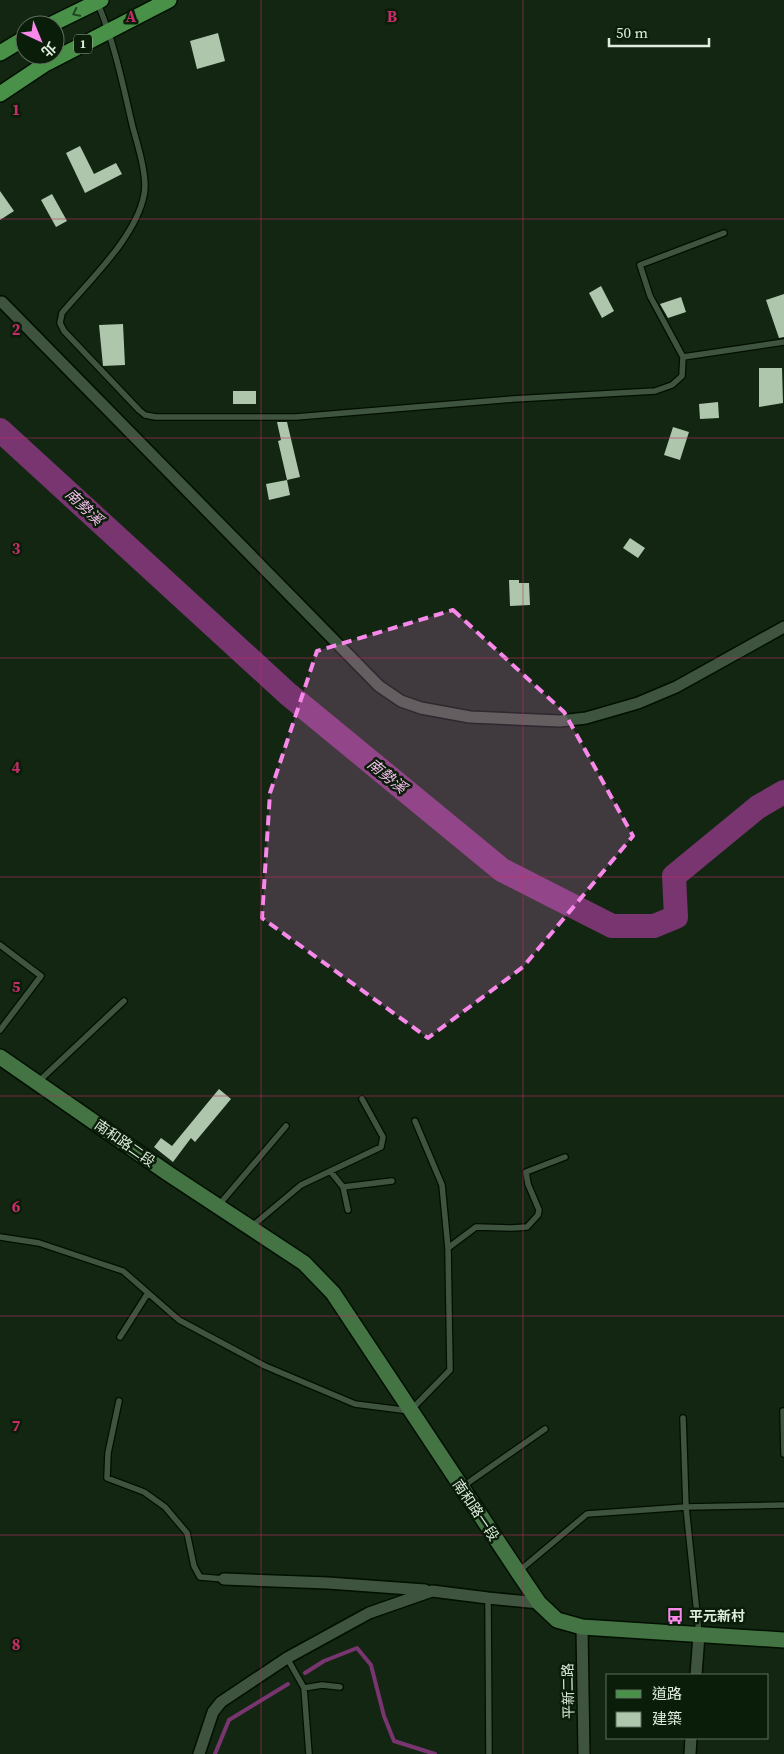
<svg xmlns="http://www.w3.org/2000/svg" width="784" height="1754" font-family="'Source Serif 4','Noto Sans TC',serif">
<rect width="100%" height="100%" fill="#122612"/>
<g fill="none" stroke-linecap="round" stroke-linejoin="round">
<path stroke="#783570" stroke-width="4" d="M305 1673 324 1661 357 1648 371 1665 384 1716 394 1741 435 1754
M215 1754 229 1720 288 1684"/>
<path stroke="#783570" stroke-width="24" d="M0 430 288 694 502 870 612 926H654L676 917 674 876 758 807 784 792"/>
</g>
<path fill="#adc6ac" d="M218 33 225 61 197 69 190 41Z
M80 146 94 174 116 163 122 174 85 193 66 153Z
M0 191 14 211 0 220Z
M52 194 67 221 56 227 41 200Z
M601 286 614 311 602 318 589 293Z
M784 294V337L779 338 766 300Z
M681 297 686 312 668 318 660 304Z
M123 324 125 365 103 366 99 325Z
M759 368H782L783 403 759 407Z
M233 391H256V404H233Z
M718 402 719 418 700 419 699 404Z
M277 422H287L300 477 287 480 278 441 281 440Z
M673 427 689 432 680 460 664 455Z
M287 480 290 495 269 500 266 484Z
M630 538 645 548 638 558 623 548Z
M509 580H519V583H529L530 605 510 606Z
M219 1089 231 1099 195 1142 191 1138 173 1162 154 1147 161 1138 172 1146Z"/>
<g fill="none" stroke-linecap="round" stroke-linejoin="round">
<g stroke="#010f01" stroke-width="8">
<path id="lane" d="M98 4C115 44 123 86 133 128 138 146 148 178 144 195 136 237 89 281 62 313L60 323 64 331 139 410 145 415 156 417H296L513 399 655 391 672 385 682 376 683 357 784 342
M683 357 650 296 640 265 724 233
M0 945 41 976 0 1030
M38 1082 124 1001
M331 1172 343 1187 392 1181
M343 1187 348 1210
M218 1206 286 1126
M251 1227 301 1185 381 1147 383 1137 362 1099
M0 1237 39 1243 123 1271 179 1320 265 1366 355 1404 410 1411 450 1370 448 1248 442 1185 415 1121
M448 1248 476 1227 512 1228 527 1227 538 1215 539 1210 528 1184 526 1172 565 1157
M120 1337 148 1293
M119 1401 108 1453 107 1478 144 1492 165 1507 187 1533 194 1566 200 1577 224 1579
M783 1411 784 1454
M683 1418 686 1507 699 1633
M462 1487 545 1429
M519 1571 587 1514 686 1507 784 1505
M488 1598 489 1754
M287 1658 304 1688 309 1754
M304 1688 322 1685 340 1687"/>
</g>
<g stroke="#010f01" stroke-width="14">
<path id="street" d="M2 302 379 686 401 701 421 708 470 717 560 721 586 718 638 703 676 687 784 627
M224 1579 328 1583 425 1590
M582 1627 584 1754
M696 1675 699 1635
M199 1754 213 1712 221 1702 287 1658 369 1613 432 1591 488 1598 539 1603
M690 1754 691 1738"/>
</g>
<g stroke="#010f01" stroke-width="18">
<path id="secondary" d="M0 1057 169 1174 304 1263 333 1293 518 1572 539 1603 557 1620 582 1627 784 1640"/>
</g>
<g stroke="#010f01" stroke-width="18">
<path id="primary" d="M50 25 101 0
M0 53 25 38
M0 94 45 64 169 0"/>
</g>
<use href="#lane" stroke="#3f543e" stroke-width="5.5"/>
<use href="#street" stroke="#3f543e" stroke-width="11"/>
<use href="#secondary" stroke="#447344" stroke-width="15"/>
<use href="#primary" stroke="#499149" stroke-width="15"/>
</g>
<defs><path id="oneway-chevron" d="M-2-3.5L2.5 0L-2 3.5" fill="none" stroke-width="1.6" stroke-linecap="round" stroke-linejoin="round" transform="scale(1.25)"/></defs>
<use stroke="#1f461f" href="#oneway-chevron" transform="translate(76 13) rotate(154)"/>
<path fill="#f888ea" fill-opacity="0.2" stroke="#f888ea" stroke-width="4" stroke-dasharray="10 6" stroke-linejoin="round" d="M453 610 564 712 633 836 523 967 428 1038 262 918 270 793 317 651Z"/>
<path fill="none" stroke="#c52d68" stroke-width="1" stroke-opacity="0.55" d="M261 0V1754M523 0V1754M0 219H784M0 438H784M0 658H784M0 877H784M0 1096H784M0 1316H784M0 1535H784"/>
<defs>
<g id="bus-bare" transform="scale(1.35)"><path d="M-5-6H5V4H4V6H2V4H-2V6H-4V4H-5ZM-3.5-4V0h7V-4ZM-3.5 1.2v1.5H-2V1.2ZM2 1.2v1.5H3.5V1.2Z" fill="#f888ea" stroke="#091d09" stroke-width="2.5" paint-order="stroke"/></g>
</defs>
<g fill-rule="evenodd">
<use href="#bus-bare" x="675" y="1616"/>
</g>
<g text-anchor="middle" stroke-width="5" stroke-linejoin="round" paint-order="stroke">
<rect fill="#091d09" stroke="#9fae9e" stroke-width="1" x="74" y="34.5" width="18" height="19" rx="4"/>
<g font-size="12" font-weight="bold" fill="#dfecde">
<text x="83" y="48">1</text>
</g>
<g font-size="14" fill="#dfecde" stroke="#091d09">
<text transform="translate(125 1143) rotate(35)" y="5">南和路二段</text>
<text transform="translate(476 1510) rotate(56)" y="5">南和路一段</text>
<text transform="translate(568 1691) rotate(-91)" y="5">平新二路</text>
</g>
<g font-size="14" font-weight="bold" fill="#dfecde" stroke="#091d09" text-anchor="start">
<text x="689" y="1621">平元新村</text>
</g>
<g font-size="15" font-style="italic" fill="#f7beee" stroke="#091d09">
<text transform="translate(84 507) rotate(43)" y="5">南勢溪</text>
<text transform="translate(387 776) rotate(39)" y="5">南勢溪</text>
</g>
</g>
<g font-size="16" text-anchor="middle" font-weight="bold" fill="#c52d68" stroke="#091d09" stroke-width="5" stroke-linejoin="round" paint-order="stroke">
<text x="131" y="22">A</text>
<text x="392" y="22">B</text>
<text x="16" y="115">1</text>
<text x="16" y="335">2</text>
<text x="16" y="554">3</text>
<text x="16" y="773">4</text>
<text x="16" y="992">5</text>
<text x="16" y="1212">6</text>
<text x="16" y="1431">7</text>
<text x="16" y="1650">8</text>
</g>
<rect x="606" y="1674" width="162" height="65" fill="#091d09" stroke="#5f705e"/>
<rect x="616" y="1690" width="25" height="8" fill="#499149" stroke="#5f705e"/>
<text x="652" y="1699" font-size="15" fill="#dfecde">道路</text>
<rect x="616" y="1712" width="25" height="15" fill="#adc6ac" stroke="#5f705e"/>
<text x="652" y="1724" font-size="15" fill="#dfecde">建築</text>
<g transform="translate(40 40) rotate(136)"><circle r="24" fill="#091d09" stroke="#5f705e"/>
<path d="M0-4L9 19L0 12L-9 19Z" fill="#f888ea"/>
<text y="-8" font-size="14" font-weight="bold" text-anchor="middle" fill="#dfecde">北</text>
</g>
<path d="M609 38v8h100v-8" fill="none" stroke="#dfecde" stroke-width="2.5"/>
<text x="616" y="38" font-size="15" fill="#dfecde" stroke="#091d09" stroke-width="4" paint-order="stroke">50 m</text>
</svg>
